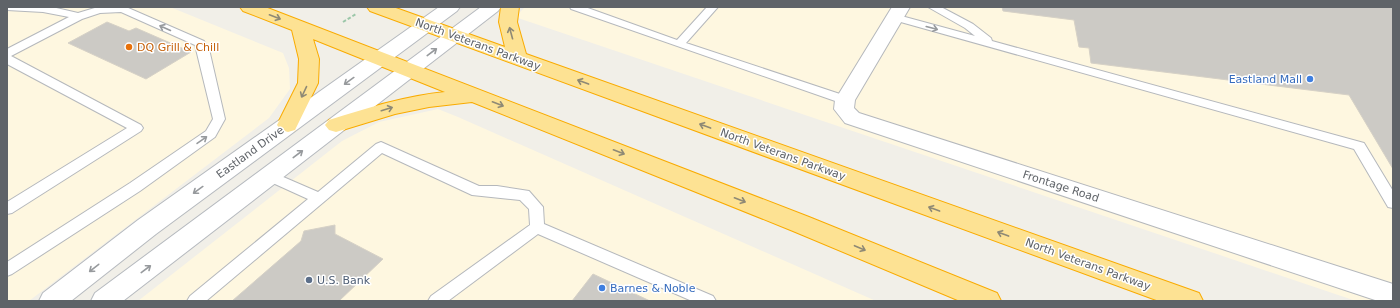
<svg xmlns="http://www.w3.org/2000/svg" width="1400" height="308" font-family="'DejaVu Sans',sans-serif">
<rect width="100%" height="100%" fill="#f1efe8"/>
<path fill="#fef7e0" d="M7 7H170L283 53 289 68 290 89 269 118 29 301H7Z
M525 7H1393V301H1356L515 17Z
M438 109 458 117 876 301H138L342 141 379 122Z"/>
<path fill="#cccac5" stroke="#d6d1c6" d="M1002 7H1393V169L1349 95 1091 63 1089 48 1079 47 1074 20 1003 11Z
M107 22 129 31 136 28 191 52 146 79 68 43Z
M335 225V234L383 259 339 301H232L301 241 304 231Z
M593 274 650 301H572Z"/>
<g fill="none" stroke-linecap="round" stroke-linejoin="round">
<g stroke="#b5b8bc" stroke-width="2">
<path id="lane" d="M7 7H52L78 13 98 7H126L204 41 209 49 225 119 215 137 140 191 12 274 7 276V262L130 183 206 131 213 119 195 45 121 12 100 13 82 19 11 56 141 125 143 128 141 131 12 213 7 214V202L127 128 7 64V49L69 17 43 12 7 10Z
M570 7H585L677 40 707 7H718L686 43 849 97 851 100 849 103H841L571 9Z
M928 7H941L973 24 991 38 992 41 1364 143 1393 191V208L1388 207 1354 149 890 19 889 17 894 14 975 36 965 28Z
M381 142 479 186H497L529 191 543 207 544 224 713 296 716 301H692L538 234 448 301H428L431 296 530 225 529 209 520 200 472 195 382 153 206 301H187L190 296 308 199 264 179 262 176 264 173 269 171 274 173 318 192 376 144Z"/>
</g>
<g stroke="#b5b8bc" stroke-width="2">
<path id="street" d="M892 7H910L855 100 854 108 859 113 1393 284V301H1378L845 123 834 109 835 100Z"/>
</g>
<g stroke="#b6babf" stroke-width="2">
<path id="secondary" d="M439 7H460L457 11 156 234 71 301H39L43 293 138 220Z
M481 7H501L498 11 123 301H91L95 293Z"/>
</g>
<g stroke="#f9ab00" stroke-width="2">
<path id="highway" d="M240 7H265L809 217 997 293 1001 301H960L793 231 472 102 429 107 395 114 336 132 329 130 325 125 329 120C367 108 405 96 445 92L313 39 319 59 318 83 295 130 288 132 281 130 277 125 298 83 299 59 292 30 243 11Z
M367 7H393L505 47 499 22 501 7H519L517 22 526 54 1199 293 1203 301H1159L370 11Z"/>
</g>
<path stroke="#9cc7a9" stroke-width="2" stroke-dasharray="3.5 2" stroke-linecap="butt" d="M343 22 356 14"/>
<use href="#lane" fill="#fff" fill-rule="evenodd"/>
<use href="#street" fill="#fff" fill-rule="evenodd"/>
<use href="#secondary" fill="#fff" fill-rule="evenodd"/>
<use href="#highway" fill="#fde293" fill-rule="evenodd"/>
</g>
<defs><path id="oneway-shaft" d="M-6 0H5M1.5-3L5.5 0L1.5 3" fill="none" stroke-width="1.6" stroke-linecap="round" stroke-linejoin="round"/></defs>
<g stroke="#8e8975">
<use href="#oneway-shaft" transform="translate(275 17) rotate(21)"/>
<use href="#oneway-shaft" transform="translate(511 33) rotate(-105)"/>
<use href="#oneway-shaft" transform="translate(583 82) rotate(-160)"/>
<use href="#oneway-shaft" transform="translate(304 92) rotate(115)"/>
<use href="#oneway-shaft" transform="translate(498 104) rotate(21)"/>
<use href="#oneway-shaft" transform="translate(387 109) rotate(-17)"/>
<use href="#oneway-shaft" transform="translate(705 126) rotate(-160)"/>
<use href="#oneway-shaft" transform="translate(619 152) rotate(21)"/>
<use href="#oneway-shaft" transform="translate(740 200) rotate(21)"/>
<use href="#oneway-shaft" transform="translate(934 209) rotate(-160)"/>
<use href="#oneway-shaft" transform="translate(1003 234) rotate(-160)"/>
<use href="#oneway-shaft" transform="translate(860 248) rotate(23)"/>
</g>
<g stroke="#979a9d">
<use href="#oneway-shaft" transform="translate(165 28) rotate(-156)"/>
<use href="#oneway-shaft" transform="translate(932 28) rotate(15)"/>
<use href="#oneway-shaft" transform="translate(432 52) rotate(-37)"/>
<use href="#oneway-shaft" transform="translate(349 81) rotate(144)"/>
<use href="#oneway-shaft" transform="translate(202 140) rotate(-35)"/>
<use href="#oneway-shaft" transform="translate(298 154) rotate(-37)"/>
<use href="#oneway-shaft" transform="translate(198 190) rotate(144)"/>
<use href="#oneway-shaft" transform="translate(94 268) rotate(142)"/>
<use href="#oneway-shaft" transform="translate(146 269) rotate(-37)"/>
</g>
<circle fill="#e8710a" stroke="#fff" stroke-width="1.5" cx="129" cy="47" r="4"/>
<g fill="#3f7fe0" stroke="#fff" stroke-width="1.5">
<circle cx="1310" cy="79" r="4"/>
<circle cx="602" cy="288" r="4"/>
</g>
<circle fill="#5c6f8a" stroke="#fff" stroke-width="1.5" cx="309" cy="280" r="4"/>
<g text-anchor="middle" stroke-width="3" stroke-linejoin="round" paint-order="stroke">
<g font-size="11" fill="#5f6368" stroke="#fff">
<text transform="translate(478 44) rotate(20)" y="4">North Veterans Parkway</text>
<text transform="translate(250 152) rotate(-36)" y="4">Eastland Drive</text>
<text transform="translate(783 154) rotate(20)" y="4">North Veterans Parkway</text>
<text transform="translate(1061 186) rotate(18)" y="4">Frontage Road</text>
<text transform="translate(1088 264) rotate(20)" y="4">North Veterans Parkway</text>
</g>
<g font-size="11" fill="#c56008" stroke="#fff" text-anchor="start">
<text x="137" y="51">DQ Grill &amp; Chill</text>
</g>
<g font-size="11" fill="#366cbe" stroke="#fff" text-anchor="end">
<text x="1302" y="83">Eastland Mall</text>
<text x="610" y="292" text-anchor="start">Barnes &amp; Noble</text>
</g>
<g font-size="11" fill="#4e5e75" stroke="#fff" text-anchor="start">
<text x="317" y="284">U.S. Bank</text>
</g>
</g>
<rect width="1400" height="308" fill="none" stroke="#5f6368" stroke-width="16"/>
</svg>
